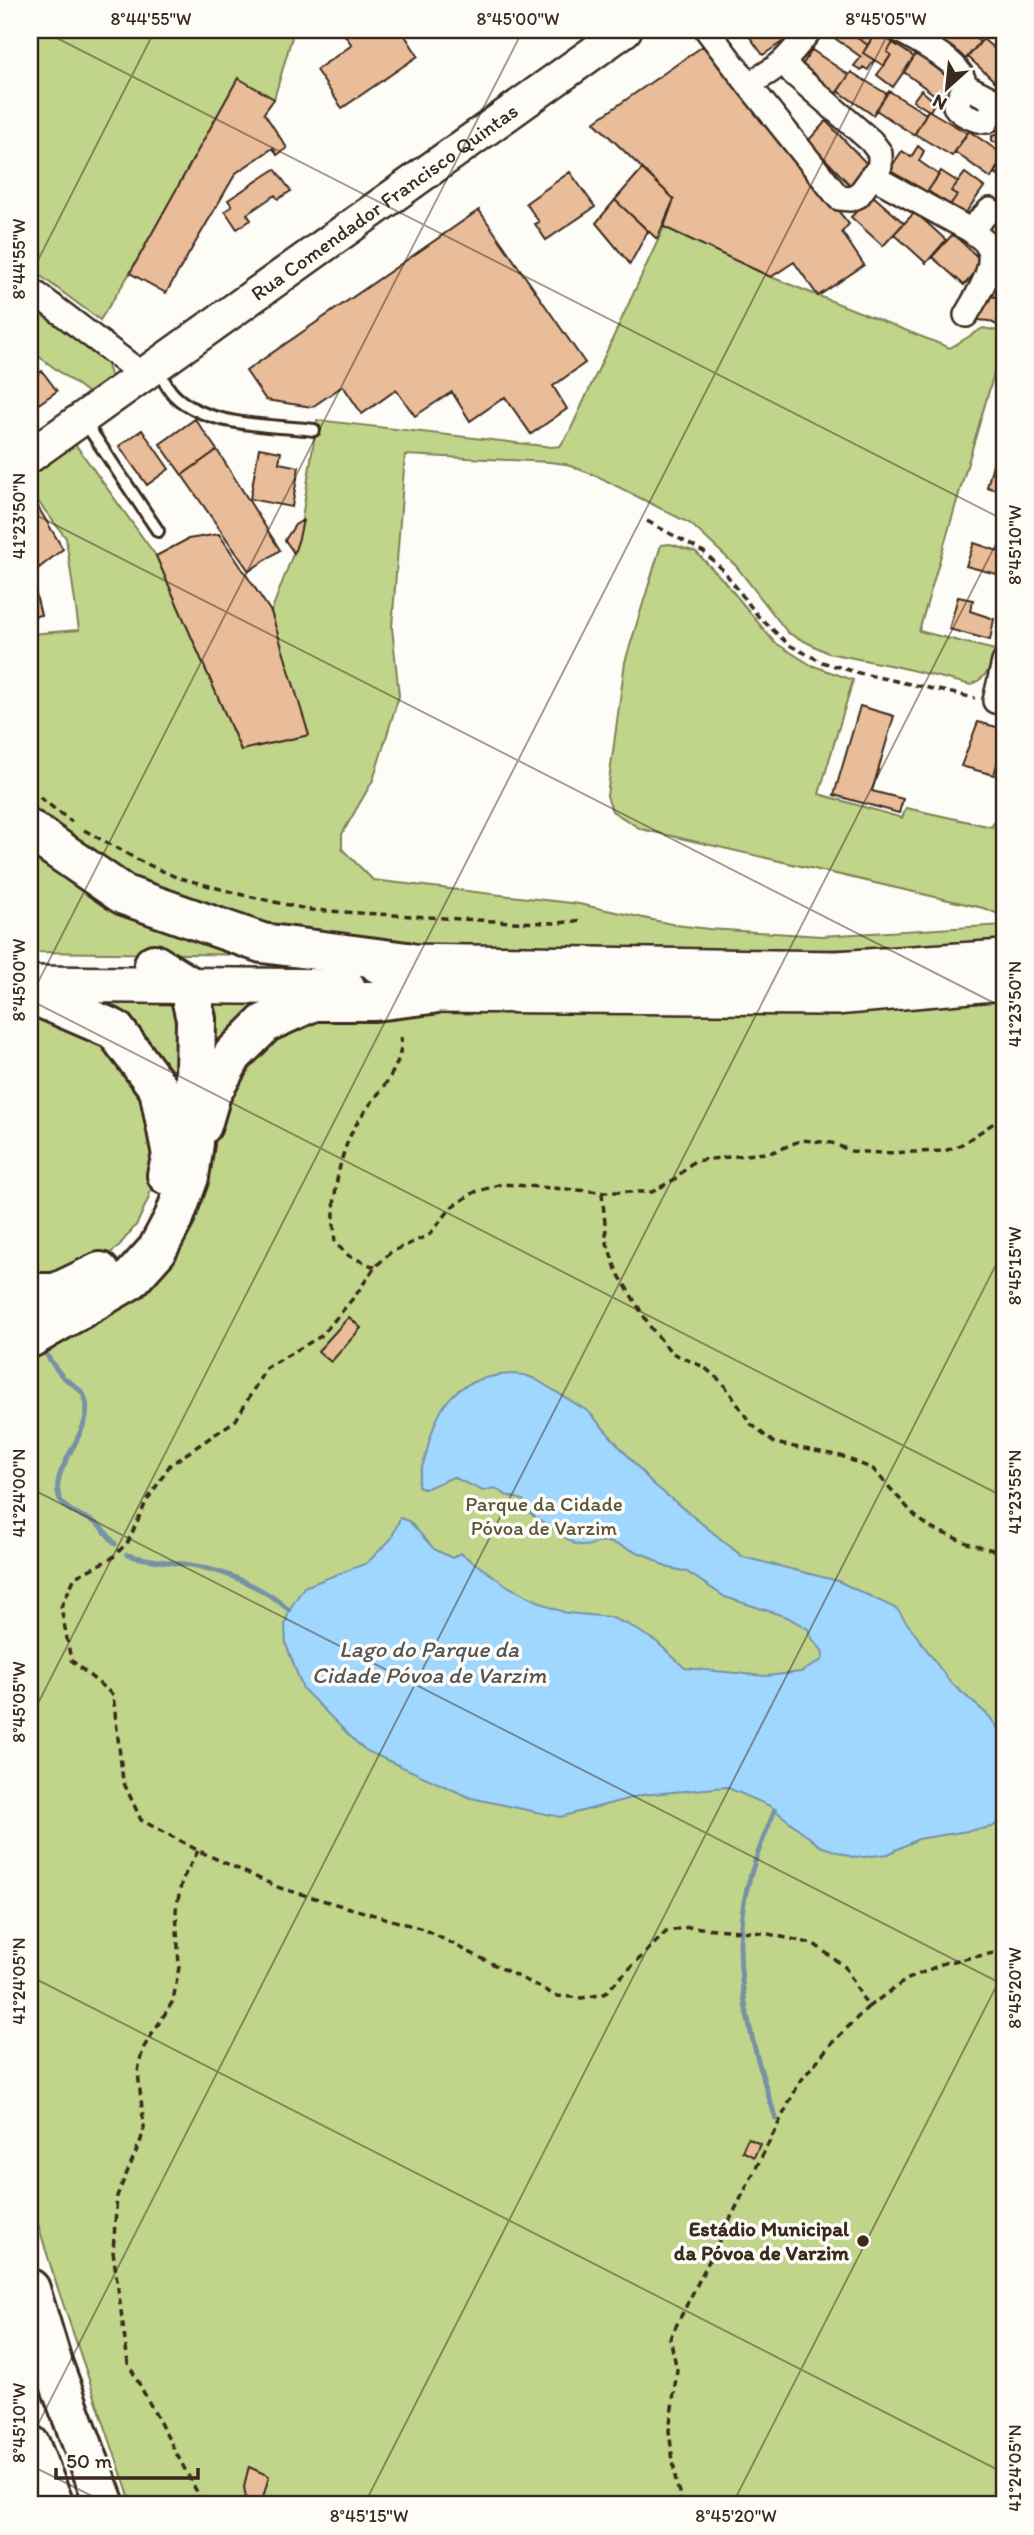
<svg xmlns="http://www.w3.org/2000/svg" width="1034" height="2535" font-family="Itim,sans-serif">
<rect width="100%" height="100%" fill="#fdfcf7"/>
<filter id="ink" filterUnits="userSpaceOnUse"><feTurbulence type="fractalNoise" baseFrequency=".0143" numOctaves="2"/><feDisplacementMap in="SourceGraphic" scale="14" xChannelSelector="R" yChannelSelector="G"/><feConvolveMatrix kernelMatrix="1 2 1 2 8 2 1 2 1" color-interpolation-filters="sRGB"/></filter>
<g filter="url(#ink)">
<path fill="#c1d58a" stroke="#7e8054" stroke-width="2" d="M30 30H294L274 99 238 79 130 273 100 320 30 268Z
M664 227 771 277 950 348 983 328 1004 332V339L919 631 995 650C992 668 987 677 971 685L899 667 828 653 788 633 736 566 691 524 597 476 565 464 550 462 405 455 392 627 399 696 373 780 342 834V849L373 880 579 904 676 925 709 929 821 936 1004 925V944L975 947 628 953 408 947 276 934 119 880 30 818V634L79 630 66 538 30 491V478L75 444 156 556 241 750 308 735 271 612 299 538 317 420 552 447 560 446 570 431Z
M30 304 106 362 111 378 104 387 91 395 30 350Z
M670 544 696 552 725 582 774 642 811 665 853 680 819 794 902 818 906 808 992 827 1004 792V916L983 908 641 829 612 811 607 796 625 662 661 545Z
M30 848 268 955 30 952Z
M1004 993V2505H132L55 2280 30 2198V1358L92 1321 208 1164 220 1110 236 1070 274 1032 316 1010Z
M80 997 178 998 189 1017 191 1029 181 1175C161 1266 105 1288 30 1327V1308C115 1297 172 1243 180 1156 183 1126 178 1096 161 1069 142 1039 111 1018 80 1003Z
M203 999 282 1000 218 1061Z
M30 1013 96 1037 138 1085 158 1157 149 1197 137 1224 118 1247 102 1260 30 1284Z"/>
<path fill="#9fd7ff" stroke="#7792a5" stroke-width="2" d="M512 1374 525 1375 535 1379 589 1412 652 1483 743 1557 838 1581 897 1609 950 1682 989 1716 1004 1737V1819L992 1827 918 1839 888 1854 855 1858 820 1846 770 1806 726 1787 642 1795 560 1817 471 1798 367 1751 358 1744 303 1689 286 1644 285 1625 289 1610 304 1587 367 1563 391 1539 400 1518 409 1521 434 1549 452 1558 460 1553 509 1587 552 1608 567 1613 610 1617 629 1625 657 1642 685 1668 766 1676 801 1672 822 1660C826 1647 816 1648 812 1638 810 1635 809 1632 808 1629L787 1617 725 1597 687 1572 666 1567 648 1556 618 1545 604 1541 586 1546 575 1544 531 1514 523 1500 506 1495 495 1488 483 1491 453 1477 425 1489 418 1486C418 1476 423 1465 426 1455 437 1401 457 1377 512 1374Z"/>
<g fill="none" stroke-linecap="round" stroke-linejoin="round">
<path stroke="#7792a5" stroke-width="5" d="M43 1350C49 1358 55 1368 62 1376 68 1382 79 1387 83 1394 102 1427 43 1470 61 1501 69 1514 86 1516 97 1524 104 1529 110 1538 115 1544
M127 1555C149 1561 170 1562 191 1565 226 1571 263 1587 289 1610
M775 1810C762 1841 748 1875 743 1908 732 1979 754 2052 776 2119"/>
</g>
<path fill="#eabd9a" stroke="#3b2a1e" stroke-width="2" d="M341 30H409L404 34 418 56 342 108 316 70 352 45Z
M759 30H791L794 34 763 55 749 36Z
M827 30H845L868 45 863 53 874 60 868 70 863 67 861 70 854 66 861 57 826 32Z
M845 30H866L874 35 868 45Z
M933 30H967L980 42 964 61 932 31Z
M876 31 893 43 887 52 891 55 884 66 863 53Z
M983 39 996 50 1004 44V82L1000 86 968 57Z
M893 43 914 57 893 87 877 75 891 55 887 52Z
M703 46 849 224 842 232 864 265 818 296 794 262 771 277 664 227 674 199 594 122Z
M812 50 849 75 835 95 799 70Z
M917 53 952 80 939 98 904 72Z
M851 72 887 94 873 115 838 91Z
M238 78 274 99 264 113 287 148 277 155 273 148 236 173 166 293 130 273Z
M921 90 935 102 930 111 913 101Z
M889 91 926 114 914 135 876 110Z
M1004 96V140H1003L1001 97Z
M928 110 967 133 952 156 915 134Z
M826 121 869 166 850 185 808 141Z
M969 131 1004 155 991 178 955 152Z
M1002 133 1004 140V148H1002L1000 144 992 141V136Z
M918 146 924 151 919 161 939 175 924 196 889 170 902 151 911 157Z
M1004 156V179L995 173Z
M275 169 291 191 278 199 275 195 247 214 251 220 237 229 225 211 232 206 228 200Z
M642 169 674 199 657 239 615 200Z
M941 171 958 182 951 191 957 195 950 205 928 191Z
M570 172 595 207 546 240 535 224 539 222 526 203Z
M965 173 984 187 964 215 950 205 957 195 951 191Z
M872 195 904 223 883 246 851 217Z
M615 200 648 231 630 264 596 223Z
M479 210 585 363 553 386 567 409 531 434 505 397 470 421 452 392 415 416 396 390 362 414 343 386 312 407 266 400 246 371Z
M915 212 946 240 926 263 894 234Z
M953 234 984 263 964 285 932 257Z
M1002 236 1004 237V299L987 295Z
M987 295 1004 299V312L999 326 989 321 978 320Z
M30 368 35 375 42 371 57 391 33 408 30 405Z
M195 419 217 450 182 475 160 444Z
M1002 427H1004V453L996 451Z
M142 430 169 469 147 485 119 446Z
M259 448 281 452 279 463 299 467 292 507 250 499Z
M217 450 280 550 249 571 182 475Z
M993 464 1004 467V492L987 487Z
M38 507 63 549 39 568 30 554V512Z
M303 520 299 538 294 553 285 540 295 525Z
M219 534 271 612 309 735 241 750 156 556 188 539Z
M974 543 1004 553V576L966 566Z
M30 575 32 579 41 615 30 617Z
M958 597 973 600 970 611 994 619 990 640 949 629Z
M860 706 894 716 872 791 903 799 899 813 834 795Z
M978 722 1004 729V739L994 775 961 766Z
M349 1317 361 1328 331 1362 318 1351Z
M748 2138 760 2144 754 2157 742 2151Z
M249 2467 269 2476 261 2505H247L244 2487Z"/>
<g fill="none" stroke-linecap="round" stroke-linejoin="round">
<g stroke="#3b2a1e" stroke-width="16">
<path id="lane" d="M157 368C162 377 167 388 174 395 206 427 271 425 314 430
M84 421 158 531"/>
</g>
<g stroke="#3b2a1e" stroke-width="28">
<path id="street" d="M707 30 748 84C780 68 788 58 810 30
M899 30C916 40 967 65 964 86 963 92 958 100 955 106 961 115 977 121 987 121L993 109 991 99 964 85
M748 84 839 198 851 199 858 196 880 166V153L871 141 793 73 785 62
M872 176 970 230 990 210
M30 289 143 375
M966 315C975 298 999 266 987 245 984 239 976 235 970 230
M1004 662 995 701 1004 702"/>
</g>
<g stroke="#3b2a1e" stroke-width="37">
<g id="secondary">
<path id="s1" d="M30 456 625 30"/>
</g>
</g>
<g stroke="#3b2a1e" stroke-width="40">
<path id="primary" d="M378 965 407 962 837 969 1004 958
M30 984 347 987
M403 991 432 994 835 997 1004 982"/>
</g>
<g stroke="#3b2a1e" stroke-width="44">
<path id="highway" d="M30 830 124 895 262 943 407 962
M30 998H41L115 1030 159 1089 172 1155 167 1175
M202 1125 211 1094 233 1055 265 1023 314 1001H375L432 994
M30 1293H56L100 1272
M30 1338 130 1280 157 1250 174 1218 189 1177 194 1143 196 1019 188 985 154 964
M30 2289 53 2365 105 2505
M30 2445 54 2505"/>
</g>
<path stroke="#3b2a1e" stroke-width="3.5" stroke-dasharray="7 5" stroke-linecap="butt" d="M647 521 704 552 723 570 758 616 789 645 822 662 859 673 975 698
M30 790 72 822
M84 830 140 861 176 877 243 895 311 910 511 922 558 923 584 920
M1004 1119H1000L962 1144 945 1151 881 1153 851 1151 832 1143 802 1140 773 1152 694 1161 675 1179 652 1192H602L502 1184 475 1192 453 1206 429 1235 391 1252 375 1267 355 1296 321 1336 266 1368 236 1420 170 1465 146 1502 128 1542 112 1558 75 1577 61 1607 71 1660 113 1695 123 1781 141 1820 199 1851 280 1888 423 1929 557 1996 582 1998 604 1994 666 1932 689 1927 764 1933 814 1944 845 1967 868 2007 906 1980 944 1963 1004 1951
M602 1193 607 1243 617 1272 651 1328 672 1353 704 1367 723 1383 751 1424 774 1443 841 1456 873 1469 915 1516 931 1528 967 1543 1004 1553
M375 1267 349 1256 335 1243C332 1206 335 1171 350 1136 365 1102 404 1076 401 1037
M198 1851 182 1880 176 1910 179 1967 173 2001 144 2047 140 2060 138 2072 144 2127 141 2140 117 2196 113 2251 128 2363 204 2505
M683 2505 676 2483 669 2431 677 2370 670 2338 799 2083 830 2045 868 2007"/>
<use href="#lane" stroke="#fdfcf7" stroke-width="10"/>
<use href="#street" stroke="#fdfcf7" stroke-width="23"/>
<use href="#secondary" stroke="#fdfcf7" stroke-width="32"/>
<use href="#primary" stroke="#fdfcf7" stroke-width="35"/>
<use href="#highway" stroke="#fdfcf7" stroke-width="38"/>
</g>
</g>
<path fill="none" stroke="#3b2a1e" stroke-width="2" stroke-opacity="0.45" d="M41 30 1004 520M999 30 1004 32M30 276 155 30M30 512 1004 1008M30 998 523 30M30 1000 1004 1497M30 1488 1004 1985M30 1719 890 30M30 1976 1004 2473M30 2440 1004 528M30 2465 110 2505M364 2505 1004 1249M732 2505 1004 1971"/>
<circle fill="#3b2a1e" stroke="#fdfcf7" stroke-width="2.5" cx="863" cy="2241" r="7"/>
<g text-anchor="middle" stroke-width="7" stroke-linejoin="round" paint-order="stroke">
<g font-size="21" fill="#3b2a1e" stroke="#fdfcf7">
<text dy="7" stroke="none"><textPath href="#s1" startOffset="436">Rua Comendador Francisco Quintas</textPath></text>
</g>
<g font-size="21" fill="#5c5539" stroke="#fdfcf7">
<text x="544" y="1511">Parque da Cidade<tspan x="544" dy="24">Póvoa de Varzim</tspan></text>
</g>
<g font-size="21" font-weight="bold" fill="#3b2a1e" stroke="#fdfcf7" text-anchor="end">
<text x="849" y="2236">Estádio Municipal<tspan x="849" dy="24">da Póvoa de Varzim</tspan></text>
</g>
<g font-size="23" font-style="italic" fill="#545556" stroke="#fdfcf7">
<text x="429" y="1657">Lago do Parque da<tspan x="429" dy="26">Cidade Póvoa de Varzim</tspan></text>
</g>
</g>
<rect width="1034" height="2535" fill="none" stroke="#fdfcf7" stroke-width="77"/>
<g transform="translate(947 88) rotate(207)" stroke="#fdfcf7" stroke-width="5" paint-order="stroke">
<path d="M0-5L12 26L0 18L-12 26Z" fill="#3b2a1e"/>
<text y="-10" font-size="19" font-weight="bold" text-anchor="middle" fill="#3b2a1e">N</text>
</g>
<path d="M56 2468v10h142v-10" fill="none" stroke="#3b2a1e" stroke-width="3.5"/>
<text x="66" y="2468" font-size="21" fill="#3b2a1e" stroke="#fdfcf7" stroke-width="5" paint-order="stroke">50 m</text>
<rect x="38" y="38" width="958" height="2458" fill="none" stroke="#3b2a1e" stroke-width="2.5"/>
<g font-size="18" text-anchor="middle" fill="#3b2a1e">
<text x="151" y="25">8°44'55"W</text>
<text x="518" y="25">8°45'00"W</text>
<text x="886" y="25">8°45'05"W</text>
<text transform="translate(19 259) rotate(-90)" y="6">8°44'55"W</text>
<text transform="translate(19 516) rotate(-90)" y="6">41°23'50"N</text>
<text transform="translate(1015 545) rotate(-90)" y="6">8°45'10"W</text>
<text transform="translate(19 980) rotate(-90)" y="6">8°45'00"W</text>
<text transform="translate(1015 1004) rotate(-90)" y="6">41°23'50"N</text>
<text transform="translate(1015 1266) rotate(-90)" y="6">8°45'15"W</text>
<text transform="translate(1015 1492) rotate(-90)" y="6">41°23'55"N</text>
<text transform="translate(19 1493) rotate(-90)" y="6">41°24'00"N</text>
<text transform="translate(19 1702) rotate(-90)" y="6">8°45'05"W</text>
<text transform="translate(19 1981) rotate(-90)" y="6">41°24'05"N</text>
<text transform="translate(1015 1988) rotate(-90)" y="6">8°45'20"W</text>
<text transform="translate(19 2423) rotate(-90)" y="6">8°45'10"W</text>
<text transform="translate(1015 2468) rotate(-90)" y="6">41°24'05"N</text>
<text x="369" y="2522">8°45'15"W</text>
<text x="736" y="2522">8°45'20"W</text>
</g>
</svg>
